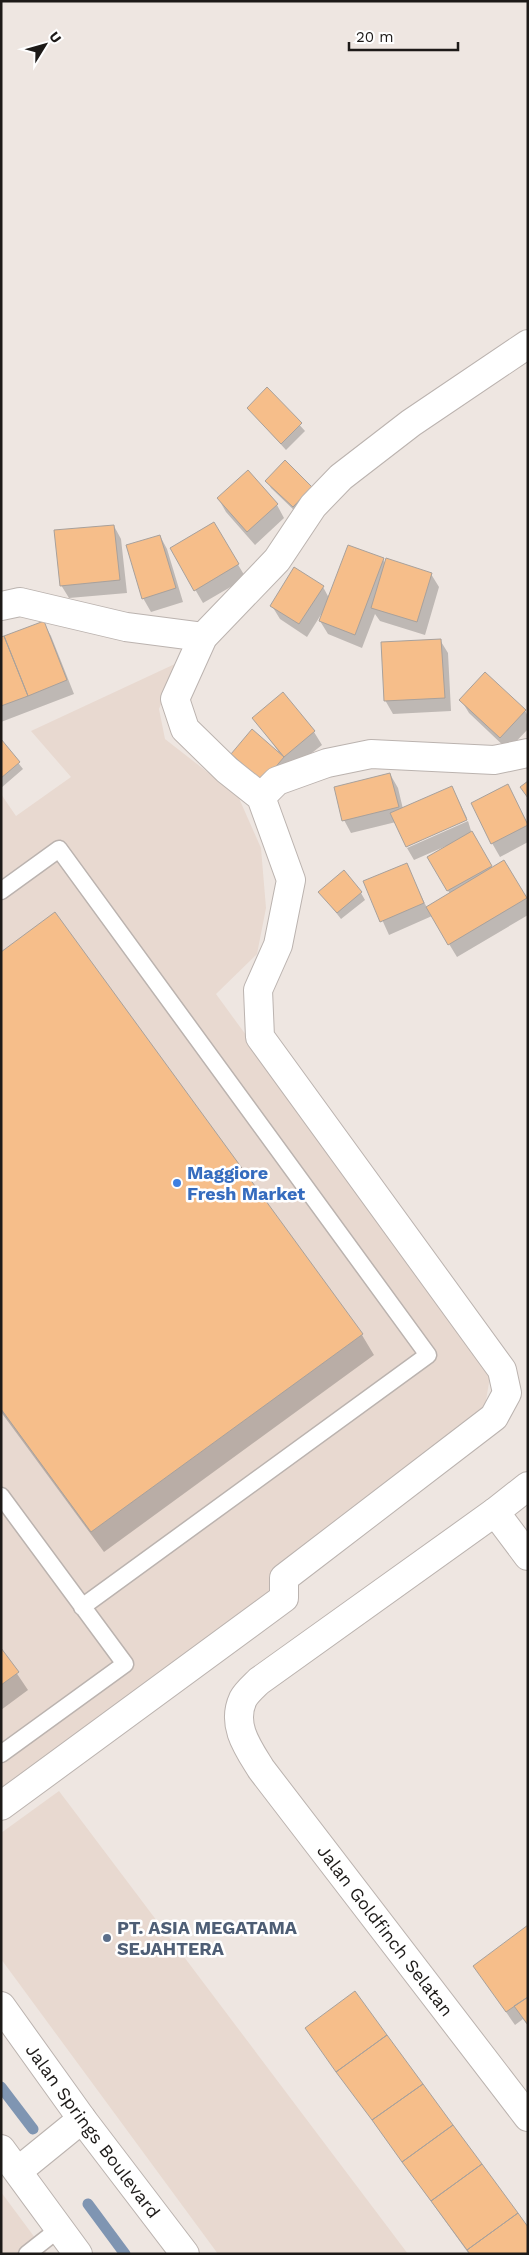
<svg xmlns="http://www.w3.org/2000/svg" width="529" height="2255" font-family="'Work Sans',sans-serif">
<rect width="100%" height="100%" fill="#eee6e1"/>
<path fill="#e8d9d0" d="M177 663 159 709 165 739 238 796 261 848 266 908 257 954 216 994 491 1371 484 1412 271 1574 268 1597 1 1794V794L16 816 71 777 31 731Z
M59 1791 408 2254H218L1 1959V1833Z
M1 2192 47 2254H1Z"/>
<path fill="#0003" d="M267 389 305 431 286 450 248 408Z
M267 481 311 487 315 494 297 513 271 488Z
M218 498 277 505 284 518 255 545 226 512Z
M213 523 246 578 203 603 171 548Z
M114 526 121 539 127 593 69 598 61 585Z
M160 536 167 549 183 602 151 612 143 598Z
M383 559 385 564 431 574 439 587 425 635 380 621 375 614 362 648 328 634 320 621 322 613 307 637 280 619 272 606 323 587 329 598Z
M43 622 51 636 74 694 1 722V639Z
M440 640 448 653 451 711 393 714 385 700Z
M283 694 314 732 322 745 267 788 237 761 233 754 278 751 254 718Z
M461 700 525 711 528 716V729L508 750 469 713Z
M1 741 23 769 1 788Z
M390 774 398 788 403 809 452 787 467 818 406 845 396 822 351 833 344 820Z
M515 799 528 824V842L500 857 492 843Z
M468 821 472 834 492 868 504 861 528 902V915L457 957 432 916 389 935 365 882 406 864 427 908 450 894 429 858 447 847 446 846 414 860 407 848Z
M320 892 361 893 365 900 341 919Z
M55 914 362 1335 374 1355 104 1552 1 1412V953Z
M1 1650 28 1690 1 1710Z
M528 1927V2026L523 2019 515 2025 474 1966Z
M306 2028 528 2254H469Z"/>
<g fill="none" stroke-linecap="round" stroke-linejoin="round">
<path stroke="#7f95b2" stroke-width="11" d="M1 2087 33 2129
M88 2204 125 2254"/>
</g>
<path fill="#f6be8a" stroke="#a8a19c" d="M267 387 302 423 281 444 247 408Z
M285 460 312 487 293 507 265 481Z
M248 470 278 504 247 532 217 498Z
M214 522 239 564 194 591 170 548Z
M114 525 120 580 60 586 54 530Z
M160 535 176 588 142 599 126 545Z
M348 545 384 558 355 635 319 621Z
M386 558 432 573 417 622 371 608Z
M294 567 324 586 299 624 270 606Z
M44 621 67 680 28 696 4 636Z
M4 636 28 696 1 706V637Z
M441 639 445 698 384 701 381 642Z
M485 672 526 710 500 738 459 700Z
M283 692 315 731 284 757 252 718Z
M252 729 284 757 263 782 231 754Z
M1 739 20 762 1 778Z
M390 773 399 807 342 821 334 787Z
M528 781V798L520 787Z
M508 784 528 825 491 844 471 803Z
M452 786 467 820 406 847 390 813Z
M472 831 492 866 447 891 427 857Z
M504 860 527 898 448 945 426 907Z
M407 863 424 903 380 922 363 881Z
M344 870 362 892 337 913 318 892Z
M55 912 363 1334 91 1532 1 1409V952Z
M1 1648 19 1672 1 1685Z
M528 1925V1997L506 2012 473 1966Z
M355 1991 387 2035 336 2072 305 2028Z
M528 1997V2025L514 2006Z
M387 2035 423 2084 372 2120 336 2072Z
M423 2084 453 2125 402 2162 372 2120Z
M453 2125 482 2164 431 2201 402 2162Z
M482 2164 518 2213 467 2250 431 2201Z
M518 2213 528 2227V2254H470L467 2250Z"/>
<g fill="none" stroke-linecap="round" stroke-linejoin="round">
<g stroke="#bbb3af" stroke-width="19">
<path id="service" d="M1 891 59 849 428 1355 82 1607
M1 1496 125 1664 1 1754
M27 2254 60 2228"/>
</g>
<g stroke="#bbb3af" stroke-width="30">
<g id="minor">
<path d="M1 606 20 602 126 627 203 637"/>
<path d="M261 797 277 781 327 763 371 754 494 760 528 753"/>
<path id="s1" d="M528 1486 495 1512 259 1681C254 1686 246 1693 243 1699 231 1725 248 1748 261 1769L528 2117"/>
<path d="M495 1512 528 1556"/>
<path d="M1 1806 284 1598V1578L494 1417 507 1393 502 1370 260 1037 258 990 278 945 291 880 261 797 227 770 185 729 175 699 203 637 277 560 313 506 341 477 411 423 528 344"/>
</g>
</g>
<g stroke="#bbb3af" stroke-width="30">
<g id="secondary">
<path id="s2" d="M1 2006 82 2119 185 2254"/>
<path d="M1 2149 78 2254"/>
<path d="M18 2171 82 2119"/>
</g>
</g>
<use href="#service" stroke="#fff" stroke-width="16"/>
<use href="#minor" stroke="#fff" stroke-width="28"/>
<use href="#secondary" stroke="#fff" stroke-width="28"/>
</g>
<circle fill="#3f7fe0" stroke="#fff" stroke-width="2" cx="177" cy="1183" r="5"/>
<circle fill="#5c6f8a" stroke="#fff" stroke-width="2" cx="107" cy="1938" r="5"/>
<g text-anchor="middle" stroke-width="5" stroke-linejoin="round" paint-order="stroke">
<g font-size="18" font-weight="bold" fill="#366cbe" stroke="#fff" text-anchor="start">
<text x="187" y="1179">Maggiore<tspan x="187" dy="21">Fresh Market</tspan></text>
</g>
<g font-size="18" font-weight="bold" fill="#4e5e75" stroke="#fff" text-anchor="start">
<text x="117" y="1934">PT. ASIA MEGATAMA<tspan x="117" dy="21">SEJAHTERA</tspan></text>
</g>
<g font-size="18" fill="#1d1a18" stroke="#fff">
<text dy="6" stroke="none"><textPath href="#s1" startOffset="636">Jalan Goldfinch Selatan</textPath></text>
<text dy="6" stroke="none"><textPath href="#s2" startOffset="155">Jalan Springs Boulevard</textPath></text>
</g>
</g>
<rect width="529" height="2255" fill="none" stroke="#1d1a18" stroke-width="5"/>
<g transform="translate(45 45) rotate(53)" stroke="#ffffff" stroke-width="4" paint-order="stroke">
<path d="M0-4L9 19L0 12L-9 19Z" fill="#1d1a18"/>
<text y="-8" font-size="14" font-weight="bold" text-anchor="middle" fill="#1d1a18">U</text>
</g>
<path d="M349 42v8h109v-8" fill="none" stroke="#1d1a18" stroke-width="2.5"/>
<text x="356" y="42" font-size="15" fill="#1d1a18" stroke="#ffffff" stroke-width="4" paint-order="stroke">20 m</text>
</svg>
